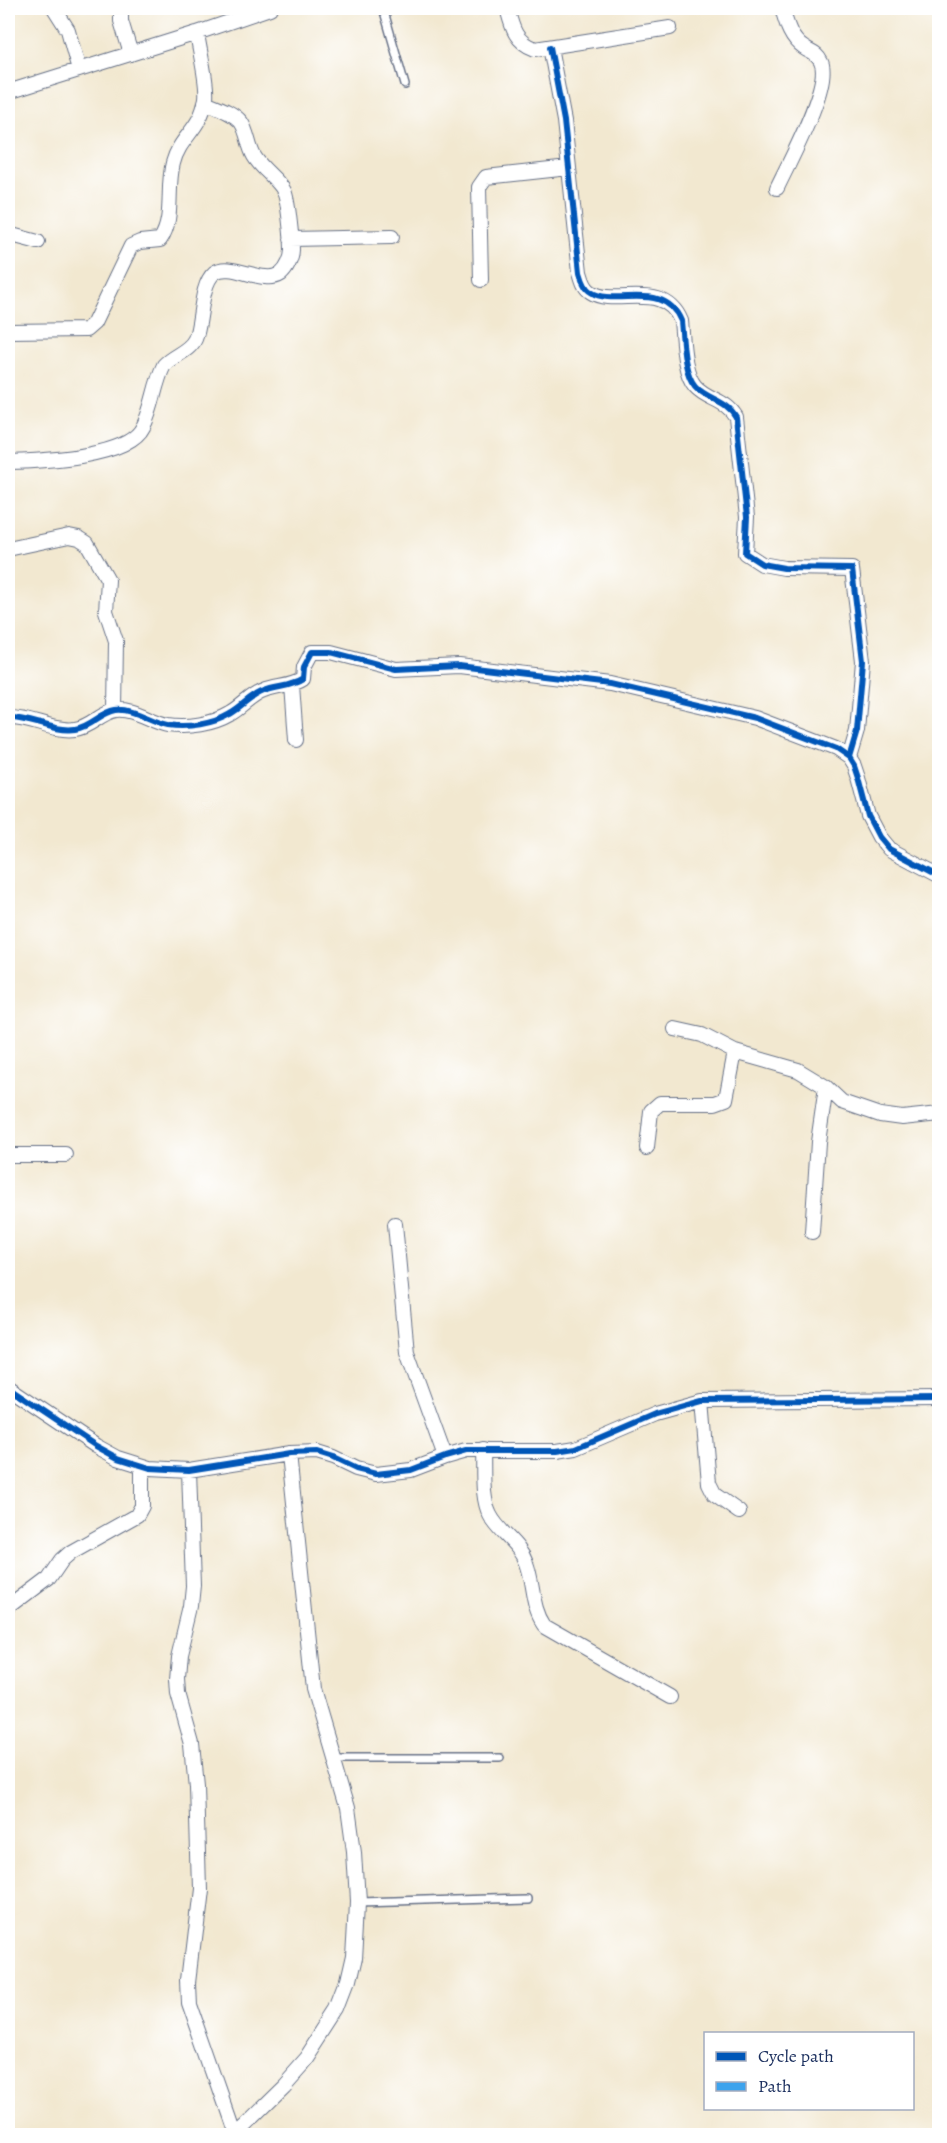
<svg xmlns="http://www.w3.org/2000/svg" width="947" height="2143" font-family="Alegreya,serif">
<rect width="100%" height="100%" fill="#fff"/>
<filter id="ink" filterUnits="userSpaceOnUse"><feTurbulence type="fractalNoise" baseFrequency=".0167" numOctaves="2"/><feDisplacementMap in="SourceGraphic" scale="12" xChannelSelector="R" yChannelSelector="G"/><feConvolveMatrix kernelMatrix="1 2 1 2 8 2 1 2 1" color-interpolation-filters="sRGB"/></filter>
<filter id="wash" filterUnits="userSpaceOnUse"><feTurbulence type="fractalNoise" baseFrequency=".008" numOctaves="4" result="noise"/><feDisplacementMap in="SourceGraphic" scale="24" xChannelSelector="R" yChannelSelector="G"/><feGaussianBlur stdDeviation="1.35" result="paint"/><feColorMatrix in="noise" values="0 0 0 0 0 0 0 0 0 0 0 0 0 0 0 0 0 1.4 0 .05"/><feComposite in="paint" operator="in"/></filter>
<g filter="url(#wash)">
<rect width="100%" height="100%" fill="#f2e8d0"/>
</g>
<g filter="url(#ink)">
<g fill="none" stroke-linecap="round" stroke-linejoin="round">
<g stroke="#667086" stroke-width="10">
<path id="lane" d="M383 8 405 85
M333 1758H500
M357 1903 528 1898"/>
</g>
<g stroke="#667086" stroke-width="16">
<path id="street" d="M54 8 68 30 79 70
M121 8V21L131 54
M507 8C512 27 515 42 535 49L670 28
M550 47 564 121 580 272C582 279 584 288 591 292 615 308 664 279 681 321 683 339 683 372 695 386 707 400 726 399 736 417L747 517 745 553 762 564 784 568 852 569 863 661 857 731 849 758
M8 92 197 33 270 8
M777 188C788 164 832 84 821 62 817 53 811 53 804 48 790 39 786 22 782 8
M8 234 38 242
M291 239 392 237
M481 280 479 187 486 177 569 168
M8 331 86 330 94 323 131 246 140 242 160 240C175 219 166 188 173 163 180 136 201 130 206 98 208 82 199 50 197 33
M8 462C39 461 128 458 143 427 153 408 154 385 164 365 173 355 189 352 195 339 202 323 200 285 214 273 230 260 263 286 281 274 287 269 292 258 292 250 292 240 288 198 284 191 278 179 262 170 254 156 248 146 248 132 241 122 233 112 217 107 205 102
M8 549 69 536 79 538 87 543 108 580 106 611 116 641 115 710
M292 685 296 740
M8 718C30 717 53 732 75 729 91 727 101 712 116 710 134 708 151 722 168 725 188 728 213 724 230 714 243 707 250 696 264 691 277 686 291 687 303 679L304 667 312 652H331L396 669 459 666 610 684 755 718 836 749 849 758 854 766 858 778 868 816 879 837 889 849 940 876
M675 1029 702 1035 735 1052 798 1070 826 1087 842 1102 880 1115 902 1118 940 1114
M647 1148 651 1111 660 1103H715L726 1099 735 1052
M8 1155H66
M395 1224 407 1352 445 1457
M812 1232 818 1142 826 1087
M8 1387 96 1446 118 1458 150 1468 189 1470 289 1454 317 1453 333 1458 356 1469 376 1474 411 1470 445 1457 466 1451H557L576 1448 655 1414 702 1401 940 1399
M702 1401 709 1483 715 1495 739 1512
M483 1450C484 1471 481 1497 490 1515 499 1533 519 1543 526 1563 534 1584 531 1606 544 1625L670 1697
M189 1470 193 1586 191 1606 179 1656 177 1679 178 1694 192 1744 196 1784 199 1888 188 1980 189 2001 236 2136
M8 1610 49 1579 62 1560 71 1552 137 1515 142 1506V1466
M231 2136 283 2085 307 2058 338 2010 348 1984 354 1958 357 1903 354 1852 348 1808 313 1689 289 1454"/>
</g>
<use href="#lane" stroke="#fff" stroke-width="7"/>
<use href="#street" stroke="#fff" stroke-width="14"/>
<path stroke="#3da3ed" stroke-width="4.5" stroke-dasharray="9 4.5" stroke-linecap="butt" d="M234 2131 236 2136"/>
<g stroke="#fff" stroke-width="10">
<path id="cycleway" d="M550 47 564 121 580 272C582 279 584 288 591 292 615 308 664 279 681 321 683 339 683 372 695 386 707 400 726 399 736 417L747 517 745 553 762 564 784 568 852 569 863 661 857 731 849 758
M8 718C30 717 53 732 75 729 91 727 101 712 116 710 134 708 151 722 168 725 188 728 213 724 230 714 243 707 250 696 264 691 277 686 291 687 303 679L304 667 312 652H331L396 669 459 666 610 684 755 718 836 749 849 758 854 766 858 778 868 816 879 837 889 849 940 876
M8 1387 96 1446 118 1458 150 1468 189 1470 289 1454 317 1453 333 1458 356 1469 376 1474 411 1470 445 1457 466 1451H557L576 1448 655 1414 702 1401 940 1399"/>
</g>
<use href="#cycleway" stroke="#0057b8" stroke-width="6"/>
</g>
</g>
<rect width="947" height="2143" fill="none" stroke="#fff" stroke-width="30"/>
<rect x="704" y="2032" width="210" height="78" fill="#ffffff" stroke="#a4acbf" stroke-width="1.5"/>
<rect x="716" y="2052" width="30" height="9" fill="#0057b8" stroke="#a4acbf" stroke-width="1.5"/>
<text x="758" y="2062" font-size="18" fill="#1b2f5e">Cycle path</text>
<rect x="716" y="2082" width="30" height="9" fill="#3da3ed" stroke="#a4acbf" stroke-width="1.5"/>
<text x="758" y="2092" font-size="18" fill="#1b2f5e">Path</text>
</svg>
